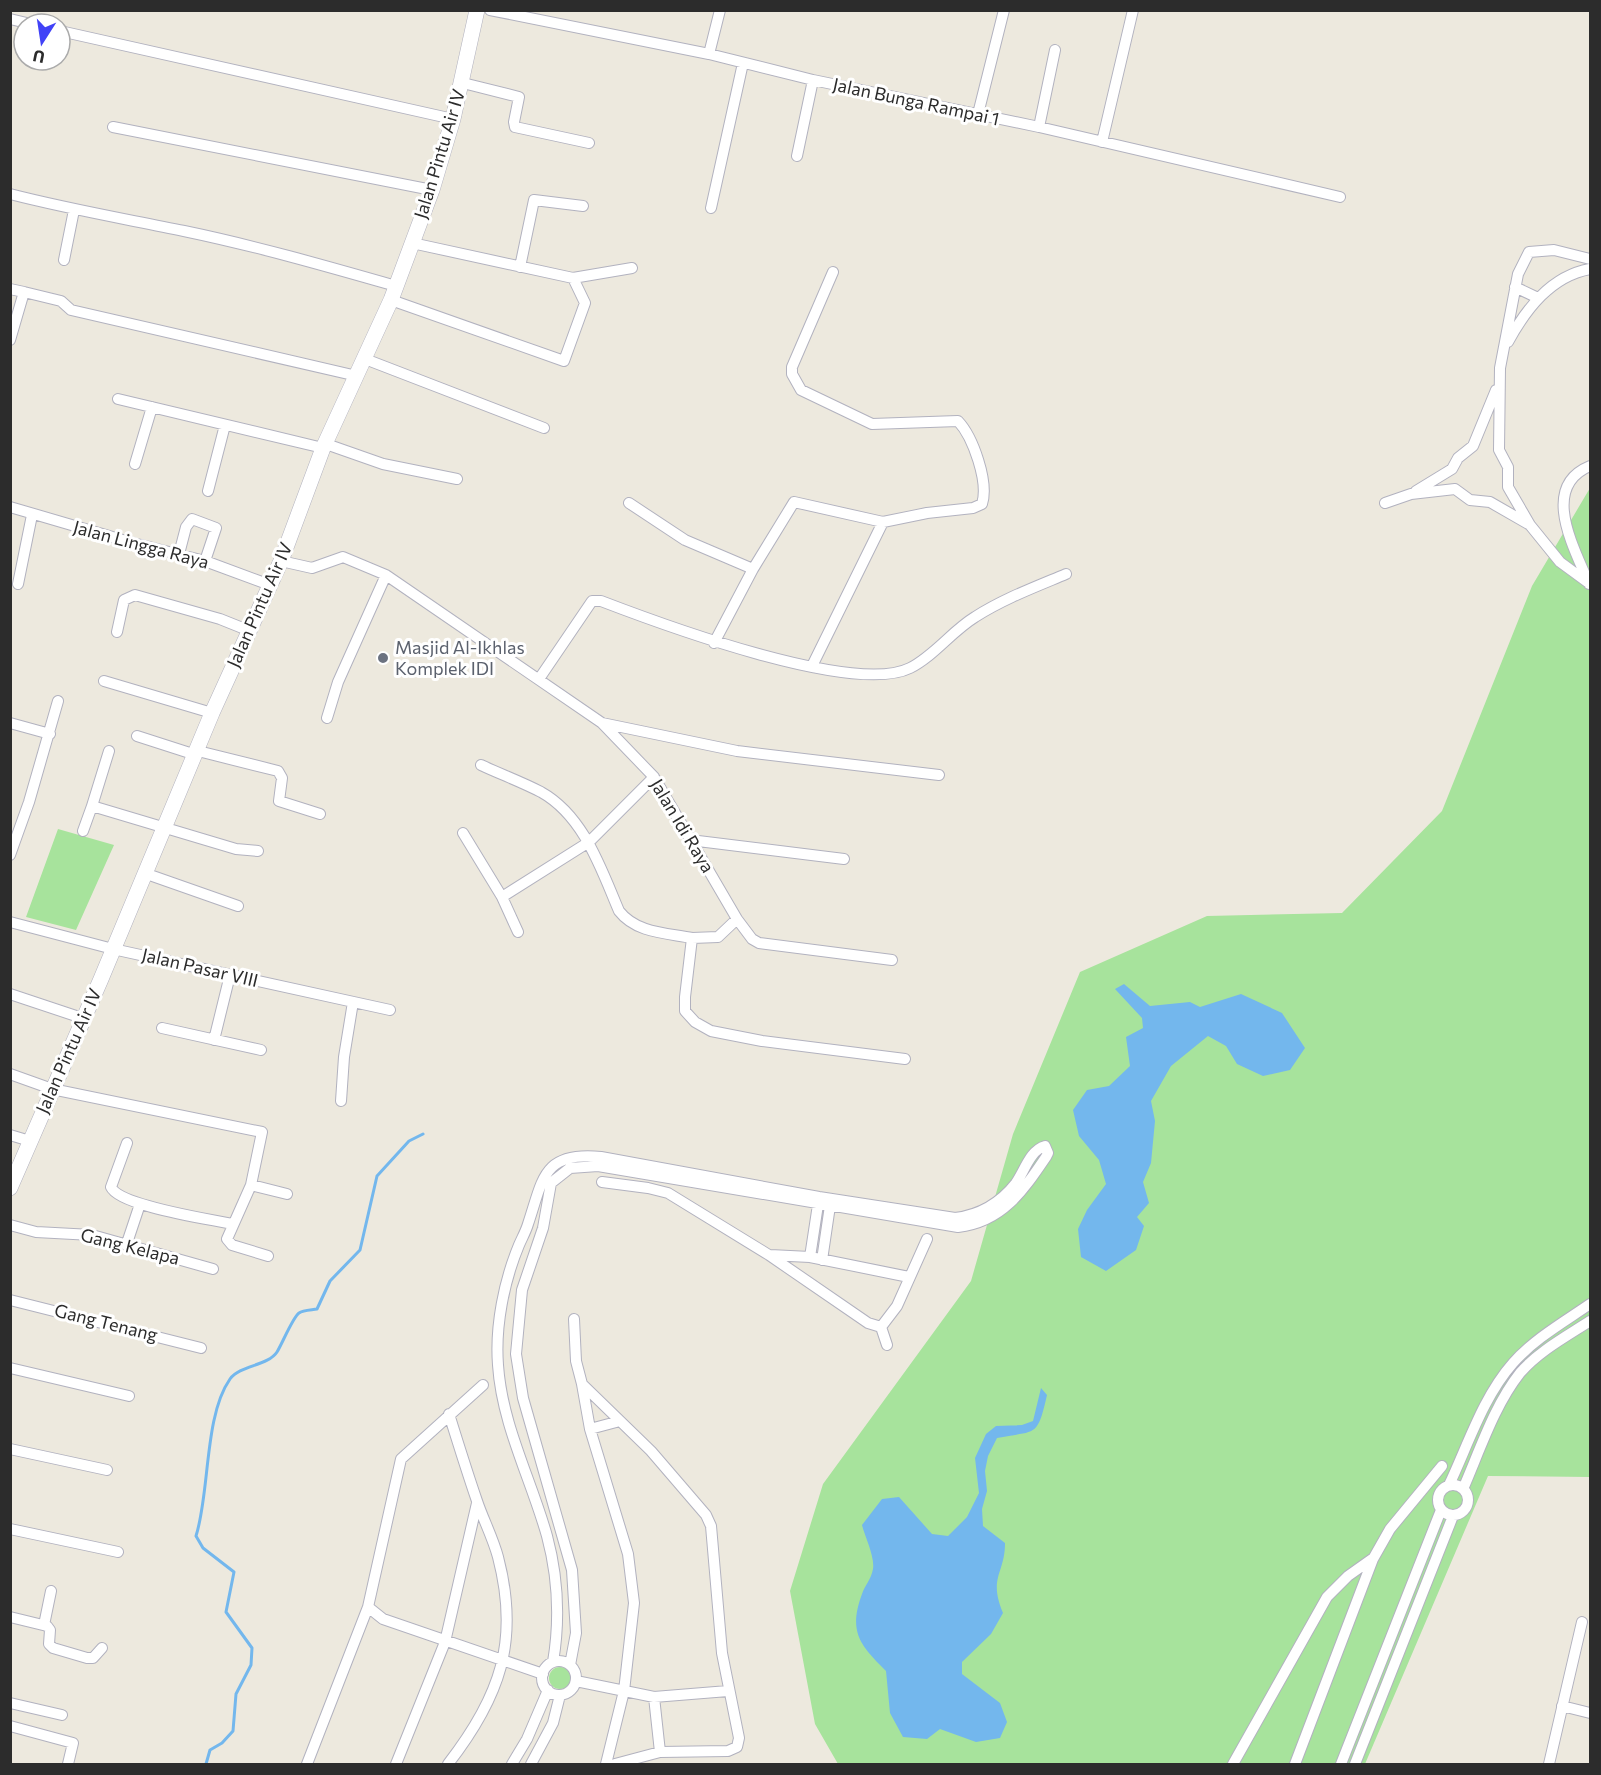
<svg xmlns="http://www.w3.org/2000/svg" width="1601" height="1775" font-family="Commissioner,sans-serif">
<rect width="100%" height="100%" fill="#ede9de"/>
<path fill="#a7e39c" d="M1590 488V1477L1488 1476 1365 1764H838L815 1724 790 1591 823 1484 971 1281 1013 1134 1080 972 1207 916 1342 913 1442 811 1532 586Z
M58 829 114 845 76 930 26 917Z
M549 1678a11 11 0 1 1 22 0a11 11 0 1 1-22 0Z"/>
<path fill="#73b7ed" d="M1124 984 1150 1006 1190 1002 1200 1007 1241 994 1282 1013 1305 1048 1290 1070 1263 1076 1237 1064 1226 1046 1208 1036 1171 1066 1151 1101 1155 1121 1151 1163 1143 1182 1149 1203 1137 1217 1144 1226 1136 1250 1106 1271 1081 1257 1078 1229 1087 1210 1106 1184 1099 1160 1079 1136 1073 1110 1087 1090 1109 1086 1130 1066 1126 1037 1143 1028 1142 1018 1115 989Z
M1041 1388 1047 1395C1037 1439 1036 1430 997 1438L988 1456 985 1471 987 1491 982 1509 983 1526 1005 1543C1005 1574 988 1577 1003 1613L991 1634 962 1662V1674L1000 1703 1007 1722 1000 1738 976 1742 940 1729 927 1739 903 1737 890 1713 886 1671C860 1645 848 1632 862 1594 865 1585 871 1580 873 1569 875 1557 865 1537 862 1525L882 1499 899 1497 932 1534 948 1536 967 1517 979 1493 975 1458 986 1434 996 1426 1022 1425 1033 1421Z"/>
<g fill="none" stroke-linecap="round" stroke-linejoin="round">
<path stroke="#73b7ed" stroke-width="3" d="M206 1764 210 1750 222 1743 233 1731 236 1694 251 1665 252 1648 226 1612 234 1572 203 1548 196 1536C210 1492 204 1416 230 1379 240 1365 268 1366 277 1352 282 1344 293 1317 299 1313 303 1310 312 1310 317 1309L330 1281 360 1250 377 1176 409 1141 423 1134"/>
<g stroke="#b2b2bf" stroke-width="12">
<path id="minor" d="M490 10 709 54 813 80 1039 127 1340 197
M10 19 31 24
M60 31 453 119
M709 54 720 10
M463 83 519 97 514 122 515 127 589 143
M978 114 1004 10
M113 127 432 190
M1039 127 1055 50
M1102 142 1133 10
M797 156 813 80
M10 194C68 209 126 219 184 231 256 246 326 266 396 286
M711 208 743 63
M412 243 573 278 632 268
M1590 259 1554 250 1529 252 1518 274 1500 368 1499 450 1508 467V487L1530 525 1560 562 1590 584
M64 260 74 210
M520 267 534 200 583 206
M1515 287 1538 298
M10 289 24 292
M391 300 564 361 585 303 573 278
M10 340 24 292 61 301 71 310 357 376
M1508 342C1526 309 1551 276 1590 269
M365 359 544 428
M118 399 323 448
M326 444 383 464 457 479
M135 464 152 407
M208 491 225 425
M1416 491 1452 469 1458 458 1473 446 1496 390
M629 503 685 540 753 569
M1385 503 1411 494 1455 489 1470 500 1490 502 1530 525
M10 507 133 543 205 561 270 585
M179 554 186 527 192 519 216 528 205 561
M281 561 312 568 343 557 386 575 602 723 654 777 737 919 752 939 759 943 892 960
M18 584 32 515
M1589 584C1575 549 1539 487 1590 466
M117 632 124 600 135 595 220 619 250 631
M714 643 753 569 794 502 883 522 927 513 973 508 982 504C989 482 973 437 958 421L872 424 801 390 792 374V367L833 272
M812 666 883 522
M539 679 592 601H601C661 624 854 696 910 668 934 656 952 631 975 617 1003 599 1035 587 1066 574
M104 681 212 713
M327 718 338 682 386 575
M10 723 50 734
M602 723 737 751 939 775
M137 736 196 755
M109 751 92 806 236 849 258 851
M198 751 278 771 282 778 279 801 320 814
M481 765C500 774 522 782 541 792 584 816 601 869 619 911 636 933 666 933 692 938
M83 831 92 806
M463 833 502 897 518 932
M690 840 844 859
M10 855 29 802 58 701
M144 873 238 906
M502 897 589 842 654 777
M737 919 718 937 692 938 685 997V1011L695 1022 711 1031 762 1041 905 1059
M10 922 113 949 390 1010
M10 994 82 1018
M162 1028 261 1050
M214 1040 230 975
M10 1074 52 1089 262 1132 251 1185 227 1239 232 1245 268 1256
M341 1101 344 1057 353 1002
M10 1135 30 1141
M127 1143 111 1187C119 1206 210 1219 232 1224
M602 1182 648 1188 668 1193 769 1255 868 1323 881 1327 897 1306 927 1239
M251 1185 287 1194
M10 1225 36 1232 92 1235 213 1269
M127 1243 140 1204
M770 1255 810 1257 909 1277
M810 1257 819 1198
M822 1260 831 1199
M10 1300 201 1348
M574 1319 576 1361 582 1384 651 1451 706 1515 711 1526 722 1653 739 1738 737 1747 728 1751 660 1752 615 1764
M881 1327 887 1345
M10 1368 129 1396
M582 1384 590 1429 628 1554 634 1603 624 1691 606 1764
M590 1429 620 1421
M10 1449 107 1470
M1438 1500a15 15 0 1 1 30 0a15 15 0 1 1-30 0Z
M1449 1485C1468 1445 1483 1397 1513 1363 1534 1339 1564 1322 1590 1304
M1463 1489C1480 1450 1494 1406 1520 1373 1539 1351 1567 1336 1590 1321
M10 1529 118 1552
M368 1607 383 1619 543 1674
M10 1617 47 1626 50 1630 49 1644 53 1648 87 1658H93L102 1648
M44 1625 51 1591
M542 1678a17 17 0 1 1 34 0a17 17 0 1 1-34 0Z
M553 1662C560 1620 558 1577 547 1536 531 1479 502 1425 498 1365 495 1326 504 1281 519 1245 522 1238 526 1231 528 1224 543 1180 542 1151 601 1157L819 1197 955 1218C980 1215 1001 1202 1016 1183 1024 1172 1030 1150 1045 1146L1048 1153 1046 1157C1023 1191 1002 1222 958 1227L598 1166 570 1168 551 1183 543 1228 522 1290 516 1354 523 1398 572 1570 576 1633 570 1665
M576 1681 654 1697 728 1691
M654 1697 660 1752
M10 1703 62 1715
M1562 1706 1590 1713
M10 1726 73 1743 68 1764
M307 1764 368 1607 401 1459 483 1385
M396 1764 445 1642 477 1503
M448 1764C500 1697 520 1641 498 1557 493 1538 483 1519 477 1501 467 1472 458 1443 449 1414
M512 1764 527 1739 548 1690
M531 1764 553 1723 560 1695
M1233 1764 1327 1597 1348 1576 1372 1559
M1295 1764 1373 1559 1390 1529 1442 1466
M1341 1764 1441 1510
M1355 1764 1453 1516
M1549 1764 1582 1622"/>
</g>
<g stroke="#b2b2bf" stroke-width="16">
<path id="secondary" d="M10 1188 101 979 212 713 281 561 323 448 391 300 432 190 453 119 477 10"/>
</g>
<use href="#minor" stroke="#fff" stroke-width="10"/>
<use href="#secondary" stroke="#fff" stroke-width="15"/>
</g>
<circle fill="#6b7280" stroke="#fff" stroke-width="2" cx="383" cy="658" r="6"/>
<g text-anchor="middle" stroke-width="6" stroke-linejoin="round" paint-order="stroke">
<g font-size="18" fill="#2c2c2c" stroke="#fff">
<text transform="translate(916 102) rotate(12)" y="6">Jalan Bunga Rampai 1</text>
<text transform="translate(440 154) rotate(-73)" y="6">Jalan Pintu Air IV</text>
<text transform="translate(141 545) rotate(15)" y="6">Jalan Lingga Raya</text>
<text transform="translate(260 605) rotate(-66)" y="6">Jalan Pintu Air IV</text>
<text transform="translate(682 826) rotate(59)" y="6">Jalan Idi Raya</text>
<text transform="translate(200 968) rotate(13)" y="6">Jalan Pasar VIII</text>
<text transform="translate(69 1051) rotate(-66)" y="6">Jalan Pintu Air IV</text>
<text transform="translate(130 1247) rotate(14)" y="6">Gang Kelapa</text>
<text transform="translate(106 1323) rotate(14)" y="6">Gang Tenang</text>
</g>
<g font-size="18" fill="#5b616d" stroke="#fff" text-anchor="start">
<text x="395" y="654">Masjid Al-Ikhlas<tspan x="395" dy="21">Komplek IDI</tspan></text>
</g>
</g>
<rect width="1601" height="1775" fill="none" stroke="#2c2c2c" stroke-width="24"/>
<g transform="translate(42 42) rotate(192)"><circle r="28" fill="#ffffff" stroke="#ababab" stroke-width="1.5"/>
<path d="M0-4.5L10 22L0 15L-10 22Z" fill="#4142f7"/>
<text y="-9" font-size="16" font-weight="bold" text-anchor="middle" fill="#2c2c2c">U</text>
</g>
</svg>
